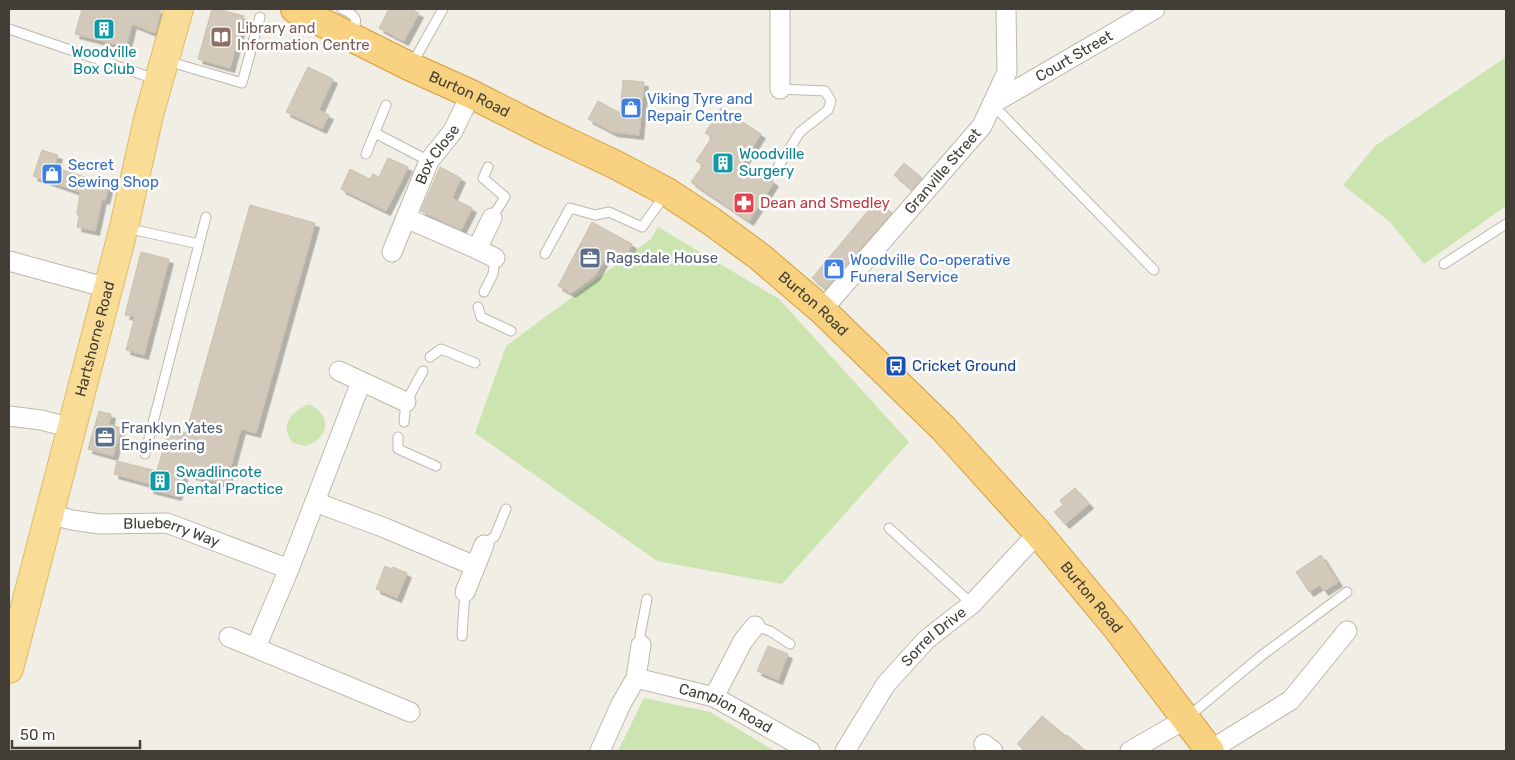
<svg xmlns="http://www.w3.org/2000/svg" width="1515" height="760" font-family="Rubik,sans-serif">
<defs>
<filter id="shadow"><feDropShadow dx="4.5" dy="4.5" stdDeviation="0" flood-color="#0004"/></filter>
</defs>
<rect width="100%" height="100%" fill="#f1eee5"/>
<path fill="#cce4af" d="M1506 57V206L1424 264 1390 222 1343 185 1375 146Z
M658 227 779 299 909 442 782 584 657 561 475 433 506 346 651 239Z
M309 404C322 410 333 425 319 438 316 442 310 444 305 446L293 443C291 440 288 436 287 432 285 417 298 409 309 404Z
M644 698 710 712 775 751H618Z"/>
<path fill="#d2c9bb" stroke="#cdc1ae" filter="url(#shadow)" d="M82 9H161L155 33 132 24 126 47 75 34Z
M212 9H217L244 16 230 68 198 59Z
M389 9H410L419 13 404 41 379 28Z
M308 67 333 79 319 110 329 115 322 129 286 112Z
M623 80 644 82 639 135 613 132 588 119 598 101 620 113Z
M721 108 761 134 743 162 774 182 749 221 691 182 703 165 696 161 712 137 705 133Z
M42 150 58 155 54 167 109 185 105 200 102 199 95 231 77 227 79 216 77 214 80 192 33 176Z
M388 158 408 167 386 211 341 189 350 169 370 179 373 174 379 177Z
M904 163 922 178 912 190 894 175Z
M440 167 461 178 452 198 472 208 461 230 421 211Z
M877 200 892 213 825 289 812 278Z
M250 205 315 223 256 433 241 429 226 484 184 473 177 496 149 489 150 484 114 474 117 461 157 471 169 428 186 433Z
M592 222 632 244 627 254 616 260 607 255 595 276 571 293 558 286Z
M141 252 169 259 144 355 126 350 135 316 125 315Z
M99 411 111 414 109 424 121 428 113 456 88 449Z
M1075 488 1089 504 1065 524 1054 512 1063 505 1060 500Z
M1321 555 1338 582 1324 591 1320 585 1309 592 1296 572Z
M385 566 392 569 393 567 407 573 397 598 376 589Z
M768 646 788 654 778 680 757 671Z
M1042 716 1066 736 1067 735 1086 751H1026L1017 744Z"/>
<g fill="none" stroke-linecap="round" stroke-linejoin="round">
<g stroke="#bfb8ab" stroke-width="11">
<path id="service" d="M342 9C358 16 358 20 352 35
M9 29 155 79
M167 61 242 83 260 17
M412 64 443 9
M992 104 1154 270
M375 133 429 161
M366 154 386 105
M488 167 483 178 505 197 492 218
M778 167 800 132 828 110 831 101 825 91 780 89
M126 228 199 244
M545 254 570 208 595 215 609 212 642 227 665 195
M1444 264 1506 224
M484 292 493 274 495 258
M478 307 481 317 511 331
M430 357 441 349 475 363
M404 422 406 402 423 371
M398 437V449L436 466
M145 454 206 217
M889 528 972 604
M484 545 495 536 506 509
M755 626 770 631 790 644
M462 636 465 592
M641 645 640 635 647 599
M1188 717 1261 656 1347 592"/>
</g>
<g stroke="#bfb8ab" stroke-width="21">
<g id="minor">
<path d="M780 89V9"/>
<path id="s1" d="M992 104 1155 9"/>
<path d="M406 218 477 249 495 258"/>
<path d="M477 249 492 218"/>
<path id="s2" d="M392 252 429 161 453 131 471 94"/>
<path d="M9 261 108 288"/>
<path id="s3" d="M822 310 982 126 1007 72 1006 9"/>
<path d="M339 371 406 402"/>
<path d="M9 416 41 420 72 428"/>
<path d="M315 502 385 528 475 566"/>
<path id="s4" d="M49 514 72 520 100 524 167 523 289 569"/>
<path d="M465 592 484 545"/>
<path d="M229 637 410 712"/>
<path d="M256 647 289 569 361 382"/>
<path id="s5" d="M636 678 714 697 810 751"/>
<path d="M714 697 743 641 755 626"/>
<path d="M984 744 993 751"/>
<path d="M600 751 621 704 636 678 641 645"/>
<path id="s6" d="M845 751 886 684 927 639 972 604 1038 533"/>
<path d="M1130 751 1186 719"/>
<path d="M1209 751 1291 700 1347 631"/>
</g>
</g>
<g stroke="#deba67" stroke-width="30">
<g id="primary">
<path id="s7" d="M9 669 124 227 149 115 179 9"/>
</g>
</g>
<g stroke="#d69c3a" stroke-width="30">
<g id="trunk">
<path id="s8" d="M295 9 411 67 471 94 544 131 614 164 667 192 711 221 760 257 822 310 944 429 1038 533 1117 628 1210 751"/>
</g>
</g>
<use href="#service" stroke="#fff" stroke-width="9"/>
<use href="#minor" stroke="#fff" stroke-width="19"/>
<use href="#primary" stroke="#f9dd96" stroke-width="28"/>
<use href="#trunk" stroke="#f8d280" stroke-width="28"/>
</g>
<defs>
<g id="building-square" transform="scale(1.125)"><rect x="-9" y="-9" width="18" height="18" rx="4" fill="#0f9aa8" stroke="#fff"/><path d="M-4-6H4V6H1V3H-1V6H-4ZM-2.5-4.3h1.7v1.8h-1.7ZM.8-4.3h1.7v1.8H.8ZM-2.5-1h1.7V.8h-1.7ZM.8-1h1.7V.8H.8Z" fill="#fff"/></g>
<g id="library-square" transform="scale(1.125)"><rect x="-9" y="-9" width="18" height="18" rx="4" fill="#8d6e63" stroke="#fff"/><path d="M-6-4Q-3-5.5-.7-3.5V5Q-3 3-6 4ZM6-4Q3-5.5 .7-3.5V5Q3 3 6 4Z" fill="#fff"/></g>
<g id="shop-square" transform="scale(1.125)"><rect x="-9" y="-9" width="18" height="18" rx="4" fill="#3f7fe0" stroke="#fff"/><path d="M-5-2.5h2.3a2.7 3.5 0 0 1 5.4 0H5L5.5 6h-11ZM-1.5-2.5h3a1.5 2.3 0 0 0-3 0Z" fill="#fff"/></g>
<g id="pharmacy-square" transform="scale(1.125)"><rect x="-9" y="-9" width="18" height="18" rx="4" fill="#e0444e" stroke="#fff"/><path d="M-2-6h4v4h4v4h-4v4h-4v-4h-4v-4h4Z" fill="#fff"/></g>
<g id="office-square" transform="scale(1.125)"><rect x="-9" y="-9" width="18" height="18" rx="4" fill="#5c6f8a" stroke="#fff"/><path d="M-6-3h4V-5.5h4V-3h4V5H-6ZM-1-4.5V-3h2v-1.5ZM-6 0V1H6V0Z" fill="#fff"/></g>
<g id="bus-square" transform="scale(1.125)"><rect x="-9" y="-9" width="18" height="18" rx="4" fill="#1a4fb4" stroke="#fff"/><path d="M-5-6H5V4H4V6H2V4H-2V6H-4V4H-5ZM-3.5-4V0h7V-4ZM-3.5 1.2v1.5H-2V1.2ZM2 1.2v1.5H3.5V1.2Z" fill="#fff"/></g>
</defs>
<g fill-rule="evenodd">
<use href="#building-square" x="104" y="29"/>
<use href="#library-square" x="221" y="37"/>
<use href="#shop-square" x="631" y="108"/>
<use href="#building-square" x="723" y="163"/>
<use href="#shop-square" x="52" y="174"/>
<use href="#pharmacy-square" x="744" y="203"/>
<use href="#office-square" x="590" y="258"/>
<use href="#shop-square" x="834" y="269"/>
<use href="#bus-square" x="896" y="366"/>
<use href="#office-square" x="105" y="437"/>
<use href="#building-square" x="160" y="481"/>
</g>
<g text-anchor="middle" stroke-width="5" stroke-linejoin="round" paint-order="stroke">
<g font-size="15" fill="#785e54" stroke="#fff" text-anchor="start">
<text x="237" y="33">Library and<tspan x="237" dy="17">Information Centre</tspan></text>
</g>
<g font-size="15" fill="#0d838f" stroke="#fff" text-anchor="start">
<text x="104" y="57" text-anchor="middle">Woodville<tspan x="104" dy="17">Box Club</tspan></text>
<text x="739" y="159">Woodville<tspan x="739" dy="17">Surgery</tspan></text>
<text x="176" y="477">Swadlincote<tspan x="176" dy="17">Dental Practice</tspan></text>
</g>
<g font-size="15" fill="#433e35" stroke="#fff">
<text dy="5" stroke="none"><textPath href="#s1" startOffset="95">Court Street</textPath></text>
<text dy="5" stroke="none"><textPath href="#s8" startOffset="194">Burton Road</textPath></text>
<text dy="5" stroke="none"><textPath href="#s2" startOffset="108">Box Close</textPath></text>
<text dy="5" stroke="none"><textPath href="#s3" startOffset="184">Granville Street</textPath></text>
<text dy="5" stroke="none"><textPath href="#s8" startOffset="599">Burton Road</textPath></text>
<text dy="5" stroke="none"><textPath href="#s7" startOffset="341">Hartshorne Road</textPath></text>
<text dy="5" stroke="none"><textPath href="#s4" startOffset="125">Blueberry Way</textPath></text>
<text dy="5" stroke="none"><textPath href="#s8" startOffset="1004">Burton Road</textPath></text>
<text dy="5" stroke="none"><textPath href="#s6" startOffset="146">Sorrel Drive</textPath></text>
<text dy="5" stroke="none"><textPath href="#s5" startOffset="95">Campion Road</textPath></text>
</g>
<g font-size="15" fill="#366cbe" stroke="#fff" text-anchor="start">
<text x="647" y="104">Viking Tyre and<tspan x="647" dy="17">Repair Centre</tspan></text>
<text x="68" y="170">Secret<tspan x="68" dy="17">Sewing Shop</tspan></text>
<text x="850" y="265">Woodville Co-operative<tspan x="850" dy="17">Funeral Service</tspan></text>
</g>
<g font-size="15" fill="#be3a42" stroke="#fff" text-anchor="start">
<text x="760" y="208">Dean and Smedley</text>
</g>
<g font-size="15" fill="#4e5e75" stroke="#fff" text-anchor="start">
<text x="606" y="263">Ragsdale House</text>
<text x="121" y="433">Franklyn Yates<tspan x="121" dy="17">Engineering</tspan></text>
</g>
<g font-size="15" fill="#164399" stroke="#fff" text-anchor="start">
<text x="912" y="371">Cricket Ground</text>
</g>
</g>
<rect width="1515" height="760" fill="none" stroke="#433e35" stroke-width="20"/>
<path d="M12 740v8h128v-8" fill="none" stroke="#433e35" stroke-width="2.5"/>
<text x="20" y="740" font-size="15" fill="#433e35" stroke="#ffffff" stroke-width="4" paint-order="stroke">50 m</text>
</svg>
